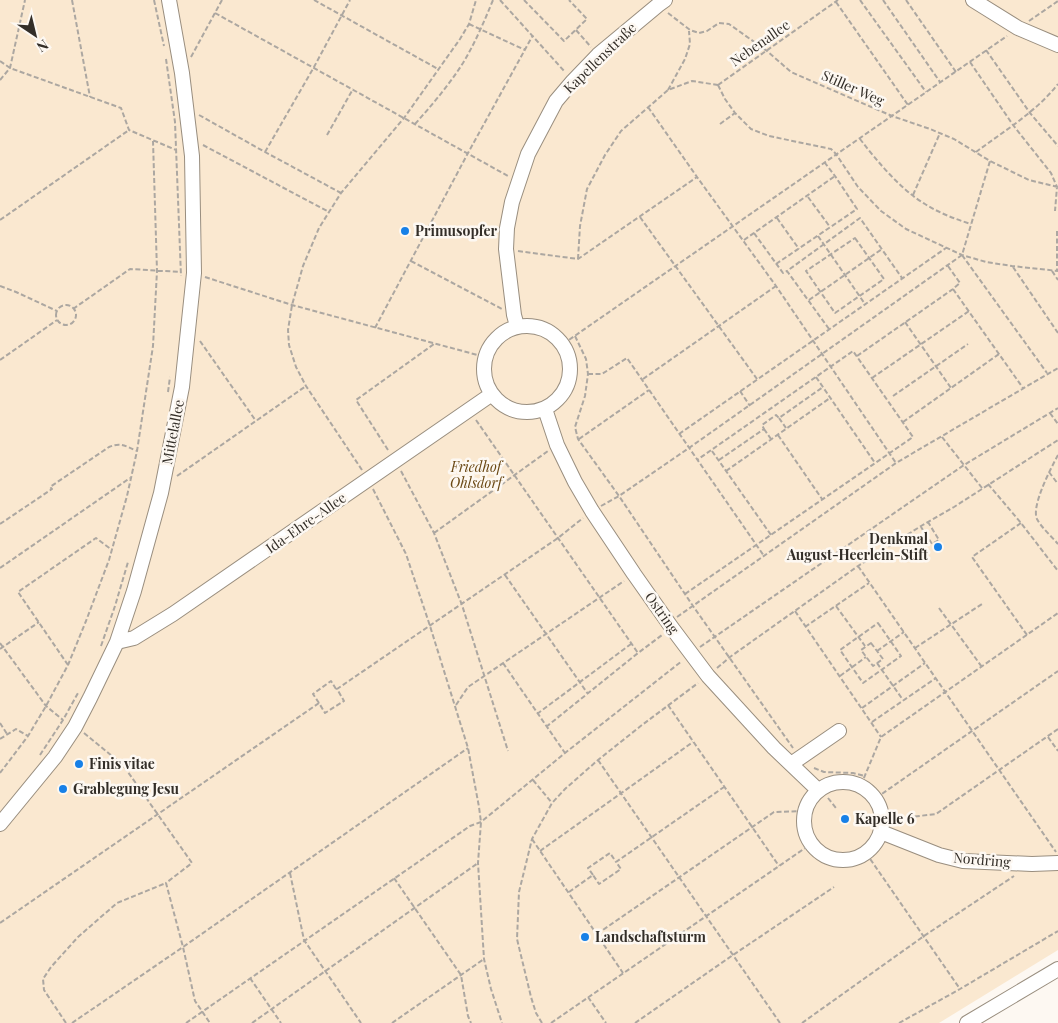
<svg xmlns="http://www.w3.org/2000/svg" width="1058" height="1023" font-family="'Playfair Display',serif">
<rect width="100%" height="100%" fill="#fdf8f2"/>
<path fill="#fae8d0" d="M0 0H1058V950L939 1023H0Z"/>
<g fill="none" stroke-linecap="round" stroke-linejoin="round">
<g stroke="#998e7f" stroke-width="16">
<path id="minor" d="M973 0 1018 28 1058 45
M484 369a43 43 0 1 1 86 0a43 43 0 1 1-86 0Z
M517 326 514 315 506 249 507 228 512 202 528 154 556 101 573 81 598 55 658 5 665 0
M545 409 557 445 575 482 592 511 634 574 672 628 708 676 774 748 818 790
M117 642 134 638 173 614 492 394
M791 764 839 731
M804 821a39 39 0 1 1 78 0a39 39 0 1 1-78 0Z
M0 824 55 757 75 727 90 698 117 642 134 591 161 493 182 387 194 273 192 156 182 73 169 0
M881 832 939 855 963 861 1032 864 1058 863
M967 1023 1058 969"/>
</g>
<path stroke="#aca7a1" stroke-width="2" stroke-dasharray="5 2.5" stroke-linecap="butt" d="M72 0 90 97
M154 0 164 46
M314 0 438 69
M500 0 565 72
M524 0 564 41 587 19 569 0
M860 0 926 92
M883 0 940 82
M906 0 956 72
M836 2 908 105
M215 13 508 176
M668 13 690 30 699 33 707 31 719 23 729 24 767 51 791 72 892 116 930 129 954 139 990 161 1029 180 1058 187
M1029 21 1058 1
M469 24 525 50
M576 30 591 47
M986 50 1030 113 1058 146
M191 57 222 0
M166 59 175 122 181 276
M0 61 10 68 121 108 129 130 176 150
M970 62 1013 125 1051 173 1057 187 1055 211
M0 80 10 68 25 0
M718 85 725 99 735 113 751 129 769 136 831 149 836 154 858 187 881 211 906 229 962 255 986 262 1012 266 1058 271
M718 85 838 0
M668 90 685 59 690 44 689 31
M648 107 697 177 776 286 896 463
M199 115 265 152 341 193
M415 124C432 105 449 85 463 63 475 43 484 22 493 0
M720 124 735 113
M327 135 353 89
M860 139C877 161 901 190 925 204 939 213 955 219 971 224
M203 145 329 212
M265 152 314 67 350 0
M976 152C1004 131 1036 112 1058 84
M913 195 940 133
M808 197 830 227
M640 217 757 379
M777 218 799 249
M0 220 129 130
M1057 231V271
M754 233 783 273 787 271
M818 236 865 304
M855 238 884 279 835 313 806 271Z
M744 240 835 176
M518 251 578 259 697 177
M962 255 1047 373
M578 259 580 226 587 189 605 155 621 131 668 90 692 81 718 85
M411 261 502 309
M776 264 857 209 835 176 825 163
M948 266 960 283 953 289 1023 388
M1013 267 1058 333
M1052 271 1058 280
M205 277 292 305 485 357
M0 286 16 292 57 311
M809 300 882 249
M56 315a10 10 0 1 1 20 0a10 10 0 1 1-20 0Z
M73 309 130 269 181 272
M905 322 951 388
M375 328 468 153 533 35
M829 329 787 271 860 218 902 278
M575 336 586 359 588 374 585 396 575 427 578 439 619 496 693 606 793 748
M200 341 256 421
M563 344 1007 36
M857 356 953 289
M0 360 57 320
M588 374H602L627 358 764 556
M816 377 875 463
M872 378 969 311
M643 379 776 286
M740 391 750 406
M168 392 170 377
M893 396 968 344
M1050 413 1058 424
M779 418 786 428
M476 420 638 653
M903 422 999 354
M764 429 771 439
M679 434 946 248
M778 435 822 499
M942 437 982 488
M579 439 649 390
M388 450 356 400 434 344
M712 451 771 535
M1058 455C1051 468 1031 506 1037 519 1041 527 1052 537 1058 544
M719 460 764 429 762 425 776 415 779 418 823 387
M362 470 306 386 296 367 289 345 288 330 292 305 303 266 319 228 341 193 404 118 460 39 469 24 476 0
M401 471 434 533 462 605 508 751
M726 471 830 398
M1049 472 1058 484
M177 476 306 386
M988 484 1021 523 1058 571
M373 489 406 554 430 626 468 748 479 807 481 822 478 863 484 959 491 989 502 1023
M601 506 619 496 689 448 962 255 990 161
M1021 523 972 557 1027 635
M0 524 52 489 50 487 109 447C121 442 125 446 137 451
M921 527 932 544 939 540 928 522
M434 533 548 451
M858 566 1056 852
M0 568 130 478
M505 575 588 694
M685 594 913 437 853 351 697 460
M836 606 865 646
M939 608 982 667
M795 611 881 737
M677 617 896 463 1058 368
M878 623 901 656 863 683 840 650Z
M805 627 869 583
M0 643 46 706 63 720
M871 643 883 659 873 666 861 650Z
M101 646 115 606 128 562
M700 647 964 465 1058 408
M915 648 982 604
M0 649 39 622
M877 651 904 632
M503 663 565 753
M877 663 903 700
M68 665 18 592 96 538 112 550
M717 668 730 657 858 566 921 526 954 507 1058 440
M840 676 866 657
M319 703 313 694 331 681 336 689
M456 705 468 687 624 581
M668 705 779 866
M862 708 925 663
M537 714 631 644
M872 722 936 678
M0 723 7 734
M546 727 638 653 662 635
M84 733 123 765 192 863 166 883 183 947 195 1001 210 1023
M1048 737 1058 751
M0 739 16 729 28 736
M40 755 63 720 78 693
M598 760 780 1023
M814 768 824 772 853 773 865 776
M0 773 28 736 46 706 68 665 86 621 109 560 127 496 137 451 153 346 157 271 153 141
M533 780 552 803
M861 785 881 737 1058 613
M828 798 836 808
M876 798 1058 671
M885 820 936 814 1058 729
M532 839 623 973
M540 851 693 742
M866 853 960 989
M290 873 304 940 361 1023
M593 875 588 868 610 853 616 862
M394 878 461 975 468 1016 471 1023
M569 892 593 875 599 884 621 869 616 862 724 787
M0 923 319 703 325 713 344 701 337 689 558 538 583 518
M597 934 774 812 805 811
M250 978 281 1023
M588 997 606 1023
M66 1023 44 990 43 979 51 967 78 937 117 903 166 883
M72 1023 183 947 468 748
M186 1023 470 826 481 822 565 753 682 661
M252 1023 478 863
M392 1023 484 959
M542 1023 536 1013 531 997 517 939 519 892 532 839 552 803 565 789 598 760 642 725 698 683
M551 1023 811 844
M635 1023 733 955 834 887
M802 1023 924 936 1014 876
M899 1023 960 989 1058 931"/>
<use href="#minor" stroke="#fff" stroke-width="14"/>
</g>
<g fill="#1780e7" stroke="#fdf8f2" stroke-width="2">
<circle cx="405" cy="231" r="5"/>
<circle cx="938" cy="547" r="5"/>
<circle cx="79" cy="764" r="5"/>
<circle cx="63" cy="789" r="5"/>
<circle cx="845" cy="819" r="5"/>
<circle cx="585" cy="937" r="5"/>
</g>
<g text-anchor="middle" stroke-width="5" stroke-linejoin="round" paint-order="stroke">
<g font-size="14" fill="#332e28" stroke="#fdf8f2">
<text transform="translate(760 43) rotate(-35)" y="5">Nebenallee</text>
<text transform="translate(600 58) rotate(-44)" y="5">Kapellenstraße</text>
<text transform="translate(853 88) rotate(24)" y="5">Stiller Weg</text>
<text transform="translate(173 432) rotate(-79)" y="5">Mittelallee</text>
<text transform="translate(306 523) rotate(-35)" y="5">Ida-Ehre-Allee</text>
<text transform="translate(662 613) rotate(55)" y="5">Ostring</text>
<text transform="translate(982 860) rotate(5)" y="5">Nordring</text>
</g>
<g font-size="14" font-weight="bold" fill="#332e28" stroke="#fdf8f2" text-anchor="start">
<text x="415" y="236">Primusopfer</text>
<text x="928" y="544" text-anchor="end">Denkmal<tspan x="928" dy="16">August-Heerlein-Stift</tspan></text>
<text x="89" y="769">Finis vitae</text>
<text x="73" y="794">Grablegung Jesu</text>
<text x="855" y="824">Kapelle 6</text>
<text x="595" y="942">Landschaftsturm</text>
</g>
<g font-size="14" font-style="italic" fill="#6a4814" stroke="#fdf8f2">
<text x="476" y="472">Friedhof<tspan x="476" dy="16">Ohlsdorf</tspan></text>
</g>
</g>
<g transform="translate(35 35) rotate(145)" stroke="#fdf8f2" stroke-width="4" paint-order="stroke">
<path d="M0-4L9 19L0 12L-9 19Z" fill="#332e28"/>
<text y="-8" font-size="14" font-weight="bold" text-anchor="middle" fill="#332e28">N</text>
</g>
</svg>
